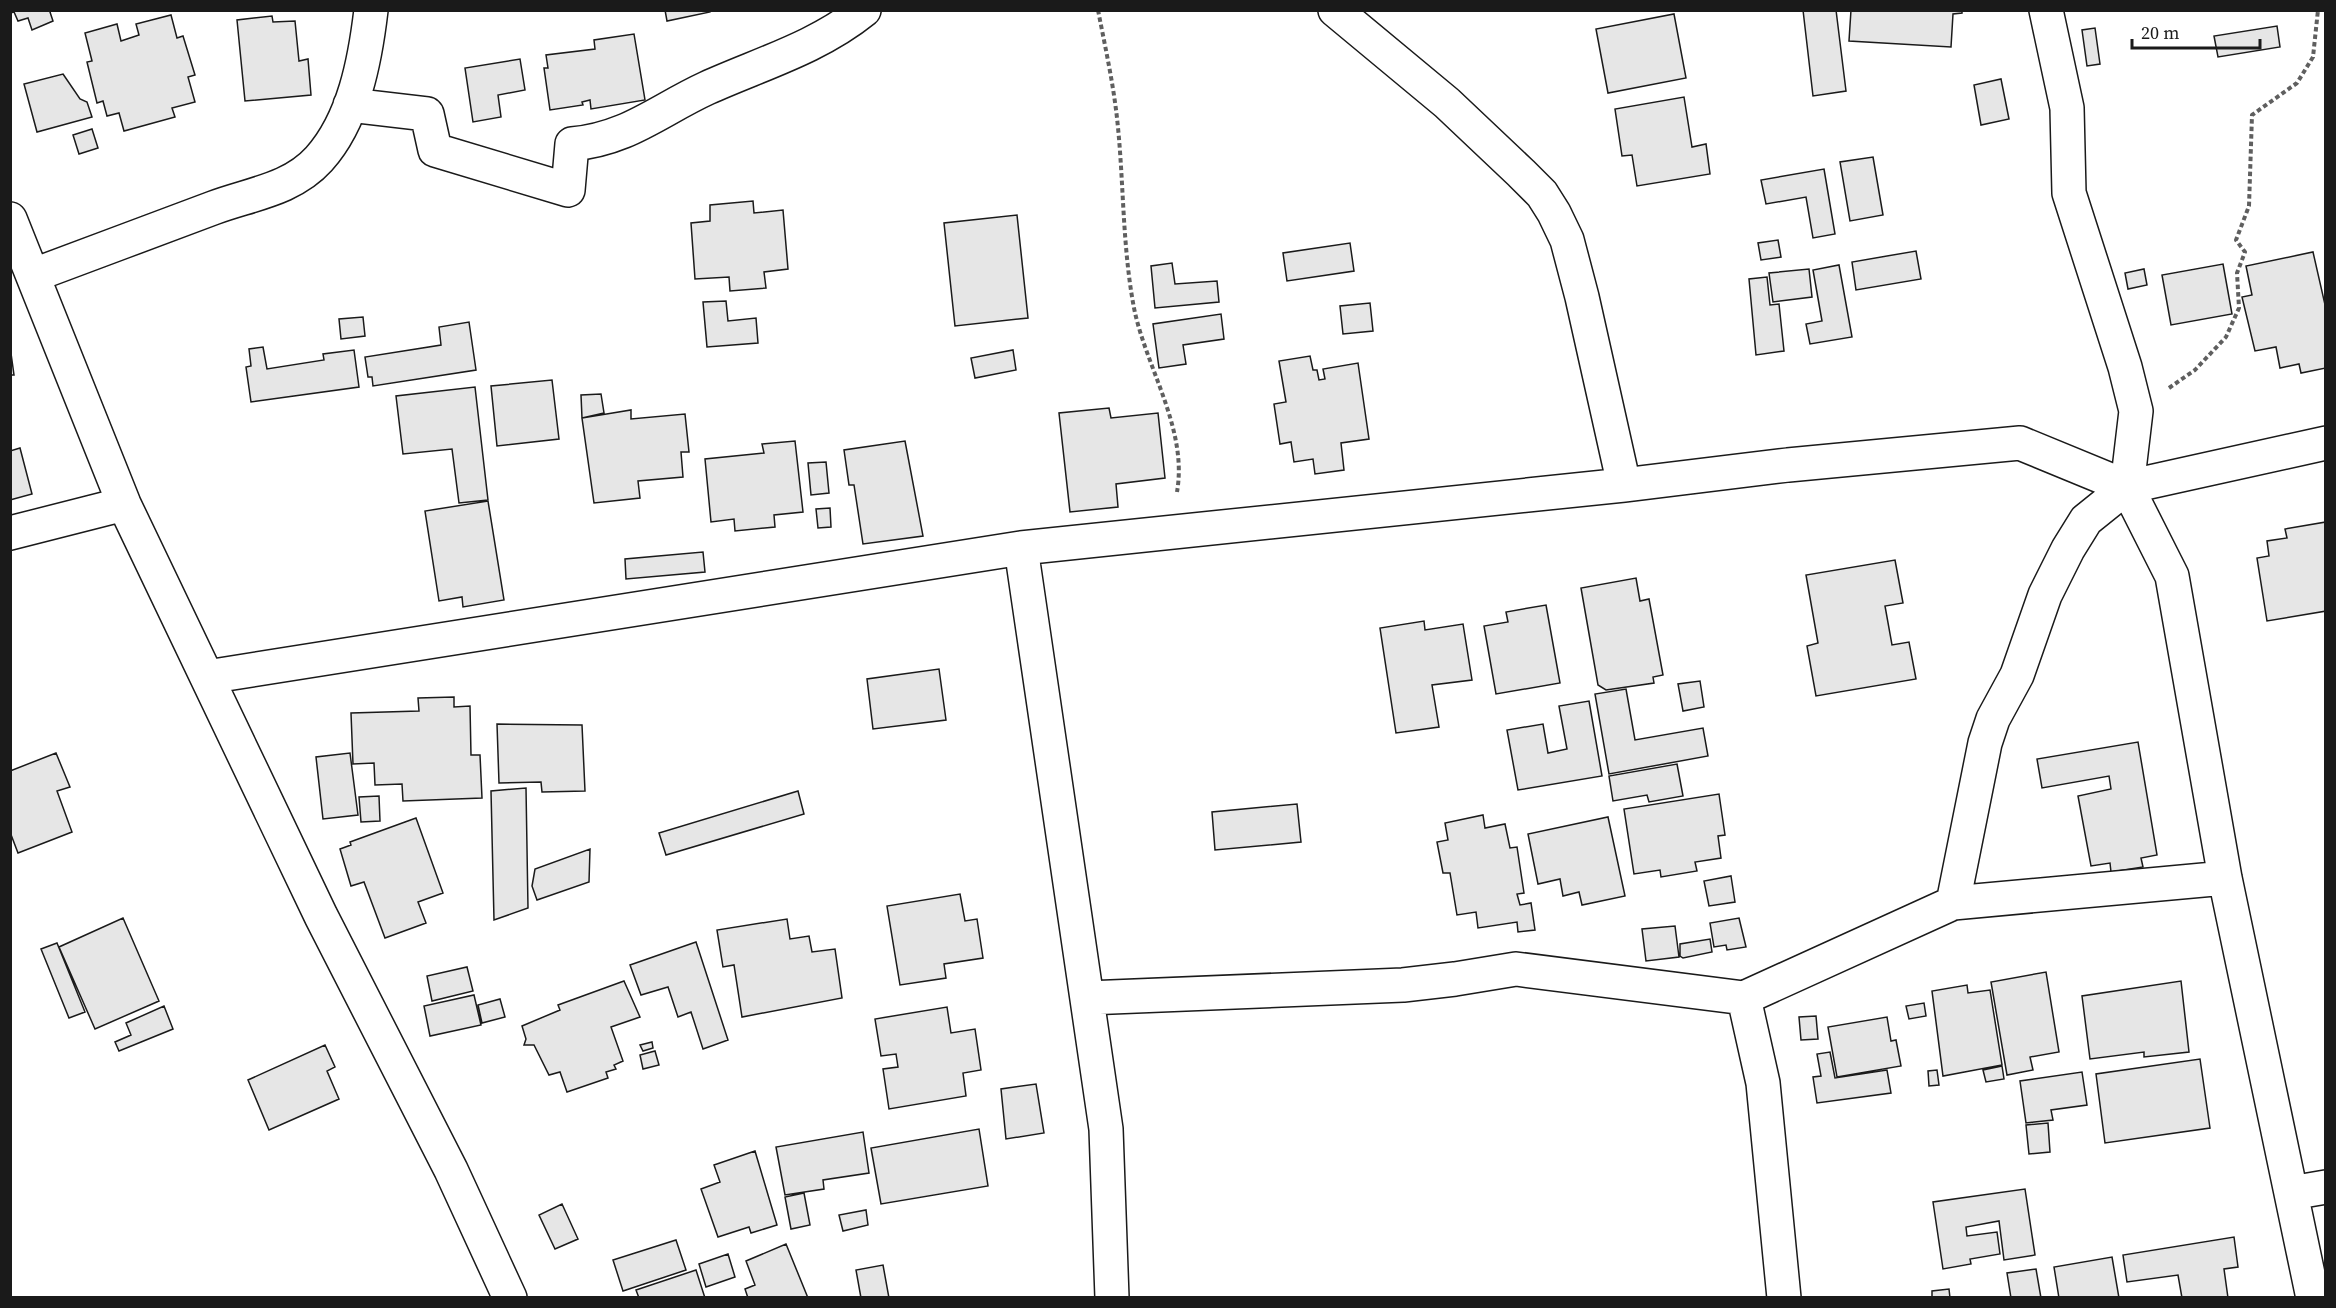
<svg xmlns="http://www.w3.org/2000/svg" width="2336" height="1308" font-family="'Source Serif 4',serif">
<rect width="100%" height="100%" fill="#fff"/>
<path fill="#e6e6e6" stroke="#1a1a1a" stroke-width="1.5" d="M10 10H53L50 12 53 21 32 30 28 18 18 21 14 12 10 13Z
M665 10H710V12L667 21Z
M1803 10H1836L1846 91 1813 96Z
M1851 10H1962V13L1953 14 1951 47 1849 41Z
M1674 14 1686 78 1608 93 1596 29Z
M171 15 177 38 183 36 195 75 188 77 195 102 172 108 175 117 124 131 119 113 107 116 103 101 97 103 87 62 92 61 85 33 117 24 121 41 139 35 136 24Z
M272 16 273 22 295 21 299 61 308 59 311 95 245 101 237 20Z
M2277 26 2280 47 2218 57 2214 36Z
M2095 28 2100 64 2087 66 2082 30Z
M634 34 645 100 591 109 590 100 582 102 583 105 550 110 544 68H548L546 55 595 49 594 40Z
M520 59 525 90 498 95 501 117 473 122 465 68Z
M63 74 80 99 87 102 92 117 37 132 24 84Z
M2001 79 2009 119 1981 125 1974 85Z
M1684 97 1692 147 1706 144 1710 174 1637 186 1632 155 1622 156 1615 109Z
M92 129 98 148 79 154 73 135Z
M1873 157 1883 215 1850 221 1840 162Z
M1824 169 1835 234 1813 238 1806 197 1766 204 1761 180Z
M753 201 754 213 783 210 788 269 764 272 766 288 730 291 729 277 695 279 691 223 710 221V205Z
M1017 215 1028 318 955 326 944 223Z
M1778 240 1781 257 1761 260 1758 243Z
M1350 243 1354 271 1287 281 1283 253Z
M1916 251 1921 279 1856 290 1852 262Z
M2313 252 2326 309V368L2301 373 2299 364 2280 368 2276 347 2255 351 2242 297 2252 295 2246 266Z
M1172 263 1175 284 1217 281 1219 302 1155 308 1151 266Z
M2223 264 2232 314 2171 325 2162 275Z
M1839 265 1852 337 1810 344 1806 324 1822 321 1813 270Z
M1809 269 1812 297 1773 302 1769 273Z
M2144 269 2147 285 2128 289 2125 273Z
M1767 277 1770 305 1779 304 1784 351 1756 355 1749 279Z
M726 301 728 321 756 318 758 343 707 347 703 302Z
M1370 303 1373 331 1343 334 1340 306Z
M1221 314 1224 339 1183 345 1186 364 1159 368 1153 324Z
M363 317 365 336 341 339 339 319Z
M469 322 476 370 373 386 372 377H368L365 357 441 345 439 327Z
M10 346 14 375H10Z
M263 347 267 369 324 360 323 354 354 350 359 387 251 402 246 367 251 366 249 349Z
M1013 350 1016 370 975 378 971 358Z
M1310 356 1313 370H1317L1319 380 1325 379 1323 369 1358 363 1369 439 1341 443 1344 470 1315 474 1313 459 1294 462 1291 442 1280 444 1274 404 1286 402 1279 361Z
M552 380 559 439 497 446 491 386Z
M475 387 488 500 459 503 452 449 403 454 396 396Z
M601 394 604 413 582 418 581 395Z
M1109 408 1111 418 1158 413 1165 478 1116 484 1118 507 1070 512 1059 413Z
M631 410V419L685 414 689 452H681L683 477 638 481 640 498 594 503 582 418Z
M795 441 803 512 774 515 775 527 735 531 734 519 711 522 705 459 764 453 762 444Z
M905 441 923 536 863 544 854 485H849L844 450Z
M20 448 32 494 10 500V451Z
M826 462 829 493 811 495 808 463Z
M488 501 504 600 463 607 462 597 439 601 425 511Z
M830 508 831 527 818 528 816 509Z
M2326 522V611L2267 621 2257 558 2269 556 2267 541 2287 538 2285 529Z
M703 552 705 572 626 579 625 559Z
M1895 560 1903 603 1885 606 1892 645 1909 642 1916 679 1816 696 1807 646 1818 643 1806 575Z
M1636 578 1640 601 1649 599 1663 675 1653 677 1654 683 1606 690 1598 685 1581 588Z
M1546 605 1560 683 1496 694 1484 626 1508 622 1506 612Z
M1424 621 1425 630 1463 624 1472 680 1432 685 1439 727 1396 733 1380 628Z
M939 669 946 720 873 729 867 679Z
M1700 681 1704 707 1683 711 1678 684Z
M1626 689 1635 740 1703 728 1708 756 1609 774 1595 694Z
M454 697V707L470 706 471 755H480L482 798 403 801 402 784 375 785 374 763 353 764 351 713 419 711 418 698Z
M1589 701 1602 776 1518 790 1507 730 1543 724 1548 753 1567 749 1559 706Z
M497 724 582 725 585 791 542 792 541 782 499 783Z
M2138 742 2157 855 2141 858 2143 867 2111 872 2110 863 2091 866 2078 796 2111 789 2109 776 2042 788 2037 759Z
M56 753 70 787 57 791 72 832 18 853 10 832V771Z
M350 753 358 815 323 819 316 757Z
M1677 764 1683 796 1649 802 1647 795 1613 801 1609 776Z
M526 788 528 908 494 920 491 791Z
M798 791 804 814 666 855 659 833Z
M1719 794 1725 835 1718 836 1721 858 1695 862 1697 871 1661 877 1660 870 1634 874 1624 809Z
M379 796 380 821 361 822 359 797Z
M1297 804 1301 842 1215 850 1212 812Z
M1483 815 1485 828 1505 824 1510 848 1517 847 1524 893 1517 894 1520 905 1531 903 1535 930 1518 932 1517 922 1478 928 1476 912 1457 915 1450 873H1443L1437 842 1448 840 1445 823Z
M1608 817 1625 896 1582 905 1579 892 1563 896 1560 879 1538 884 1528 834Z
M416 818 443 893 418 902 426 923 385 938 364 882 351 886 340 849 351 845 350 842Z
M590 849 589 882 537 900 532 886 535 869Z
M1731 876 1735 902 1709 906 1704 881Z
M960 894 965 921 977 919 983 958 944 964 946 978 900 985 887 906Z
M123 918 159 1001 95 1029 59 947Z
M1739 918 1746 947 1727 950 1726 945 1714 947 1710 923Z
M787 919 790 939 809 936 812 952 835 949 842 998 742 1017 734 965 723 967 717 930Z
M1675 926 1679 957 1646 961 1642 929Z
M1710 939 1712 952 1683 958 1680 956V944Z
M696 942 728 1040 703 1049 691 1012 678 1017 668 987 641 995 630 965Z
M57 943 85 1012 69 1018 41 949Z
M467 967 473 991 432 1001 427 976Z
M2046 972 2059 1052 2030 1057 2033 1070 2007 1075 1991 982Z
M624 981 640 1017 611 1027 623 1061 614 1065 616 1069 606 1072 608 1078 567 1092 560 1072 549 1075 534 1045H524L526 1039 522 1026 560 1010 558 1005Z
M2181 981 2189 1052 2144 1057V1052L2090 1059 2082 996Z
M1967 985 1968 993 1990 990 2002 1065 1943 1076 1932 991Z
M474 995 481 1025 430 1036 424 1006Z
M500 999 505 1017 482 1023 478 1005Z
M1924 1003 1926 1016 1909 1019 1906 1006Z
M164 1006 173 1029 119 1051 115 1042 131 1035 126 1023Z
M947 1007 951 1033 975 1029 981 1070 963 1073 966 1096 889 1109 883 1069 898 1067 896 1054 881 1056 875 1019Z
M1816 1016 1818 1039 1801 1040 1799 1017Z
M1887 1017 1891 1041 1896 1040 1901 1066 1837 1077 1828 1027Z
M652 1042 653 1048 643 1051 640 1045Z
M325 1045 335 1067 327 1071 339 1099 269 1130 248 1080Z
M655 1051 659 1065 643 1069 640 1055Z
M1830 1052 1835 1078 1887 1070 1891 1093 1817 1103 1813 1077 1821 1076 1817 1054Z
M2200 1059 2210 1128 2105 1143 2096 1074Z
M2002 1066 2004 1079 1986 1082 1983 1070Z
M1937 1070 1939 1085 1929 1086 1928 1071Z
M2082 1072 2087 1105 2051 1110 2053 1120 2026 1123 2020 1081Z
M1036 1084 1044 1133 1006 1139 1001 1089Z
M2048 1123 2050 1152 2029 1154 2026 1125Z
M979 1129 988 1186 881 1204 871 1148Z
M863 1132 869 1173 823 1180 824 1189 785 1195 776 1147Z
M755 1151 777 1225 751 1233 749 1227 718 1237 701 1189 720 1182 714 1165Z
M2025 1189 2035 1255 2004 1260 1999 1221 1966 1227 1967 1236 1997 1232 2000 1254 1970 1259 1971 1264 1943 1269 1933 1202Z
M804 1193 810 1225 791 1229 785 1197Z
M562 1204 578 1239 555 1249 539 1215Z
M866 1210 868 1225 843 1231 839 1215Z
M2234 1237 2238 1267 2224 1269 2228 1298H2182L2178 1275 2127 1282 2123 1255Z
M676 1240 686 1270 623 1291 613 1260Z
M786 1244 808 1298H748L745 1289 755 1285 746 1261Z
M728 1254 735 1277 706 1287 699 1264Z
M2112 1257 2119 1298H2059L2054 1267Z
M883 1265 889 1298H861L856 1270Z
M2036 1269 2041 1298H2011L2007 1273Z
M696 1270 705 1298H639L636 1290Z
M1949 1289 1950 1298H1932V1291Z"/>
<g fill="none" stroke-linecap="round" stroke-linejoin="round">
<g stroke="#1a1a1a" stroke-width="36">
<path id="minor" d="M1335 10 1447 103 1521 173 1542 194 1554 213 1567 240 1582 297 1624 485
M2046 10 2067 108 2069 193 2125 367 2136 411 2127 487 2172 576 2225 878 2313 1298
M350 105 427 114 435 150 568 190 572 144C628 139 659 110 707 88 760 64 817 48 864 10
M10 219 124 504 321 916 451 1170 510 1298
M34 275C94 253 153 230 213 208 250 194 291 190 319 159 354 120 365 61 371 10
M10 533 124 504
M1021 548 1106 1129 1112 1298
M207 677 1021 548 1624 485 1788 465 2020 443 2127 487 2326 443
M1953 903 1985 743 1993 719 2017 675 2045 595 2068 549 2086 520 2127 487
M1087 998 1403 985 1455 979 1516 969 1744 998 1953 903 2225 878
M1744 998 1763 1083 1784 1298
M2291 1193 2326 1187"/>
</g>
<path stroke="#5f5f5f" stroke-width="4" stroke-dasharray="4.5 3" stroke-linecap="butt" d="M1098 10C1105 46 1113 82 1117 118 1124 181 1122 245 1134 308 1146 368 1188 429 1177 492
M2169 388 2195 370 2226 337 2239 308 2237 273 2245 252 2236 240 2249 206 2252 115 2297 83 2313 57 2318 10"/>
<use href="#minor" stroke="#fff" stroke-width="33"/>
</g>
<rect width="2336" height="1308" fill="none" stroke="#1a1a1a" stroke-width="24"/>
<path d="M2132 39v9h128v-9" fill="none" stroke="#1a1a1a" stroke-width="3"/>
<text x="2141" y="39" font-size="18" fill="#1a1a1a" stroke="#ffffff" stroke-width="4.5" paint-order="stroke">20 m</text>
</svg>
